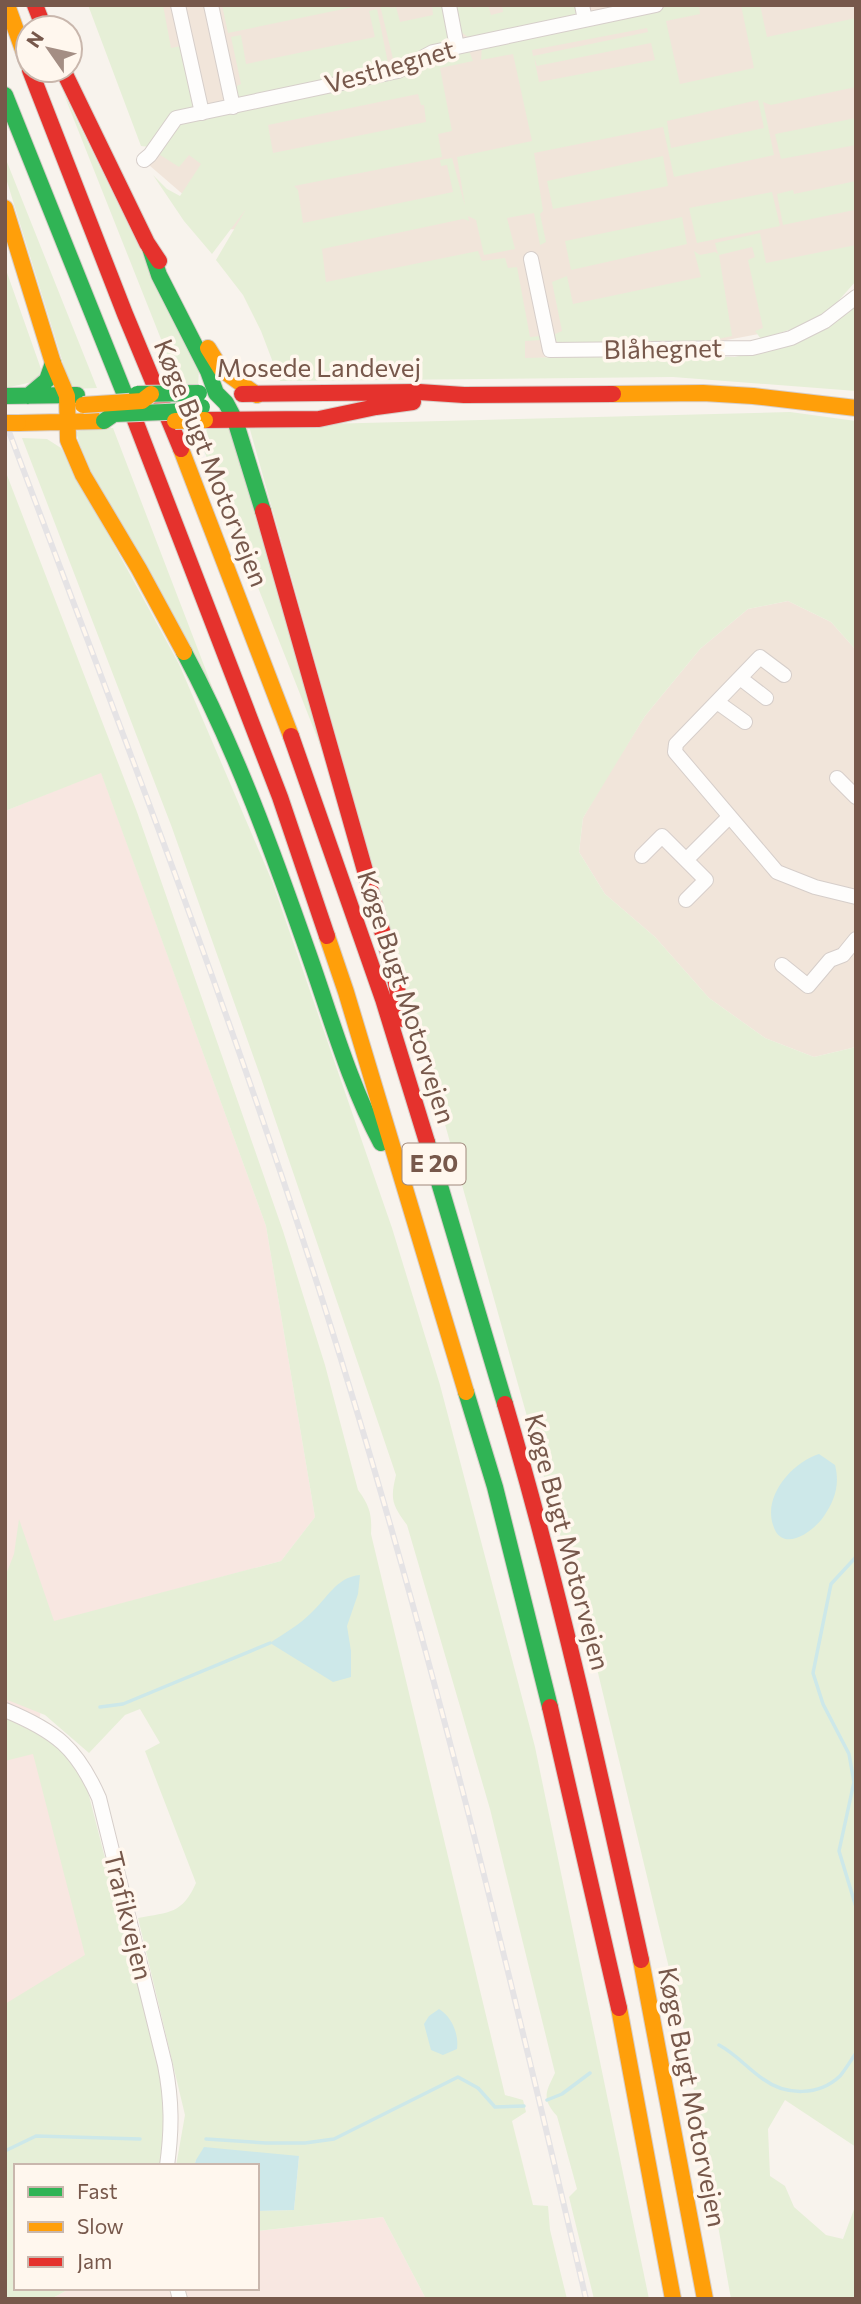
<svg xmlns="http://www.w3.org/2000/svg" width="861" height="2304" font-family="Commissioner,sans-serif">
<rect width="100%" height="100%" fill="#f8f3ed"/>
<path fill="#f1e5da" d="M149 5H856V281L806 325 647 355 502 359 335 309 257 230 223 229 149 165Z
M788 601 831 622 856 650V1047L814 1057 765 1038 709 998 655 937 605 894 579 852 583 818 602 785 645 716 700 649 748 609Z"/>
<path fill="#f8e7e1" d="M101 772 266 1226 315 1517 281 1561 53 1622 36 1745 89 1957 5 2007V811Z
M383 2217 426 2299H51L71 2288H257V2231Z"/>
<path fill="#e6efd7" fill-rule="evenodd" d="M88 5H163L171 48 181 46 193 107 167 122 149 147 141 146Z
M222 5H363L228 33Z
M380 5H389L390 8 396 7 400 22 433 15 432 5H446L451 34 449 41 423 50 399 65 394 63Z
M455 5H471L473 8 488 5 491 15 503 12 502 5H578L579 8 575 15 468 37 461 32Z
M675 5H699L700 14 666 21 680 84 754 68 741 5H760L767 37 856 18V87L771 105 763 102 774 155 674 177 663 127 534 153 543 211 540 214 546 242 540 245 534 213 507 218 515 249 484 255 476 220 468 216 469 221 463 219 322 249 326 282 478 251 482 261 505 258 508 268 517 267 530 337 542 336 541 340 525 341V358L647 355 735 357 798 341 856 303V391L673 377 280 381 261 331 243 295 216 260 246 209 212 254 184 221 153 175 167 189 180 196 201 164 189 155 179 167 157 153 179 125 189 121 387 80 434 58 468 48 473 61 440 68 452 131 438 134 442 157 294 186 298 190 303 223 453 192 447 165 441 166 440 160 452 158 465 206 457 157 532 141 513 54 481 60 482 46ZM647 28 648 32 533 56 532 50ZM651 43 655 60 539 82 534 57 537 66ZM418 94 421 105H424L426 122 273 153 268 125ZM758 100 764 128 671 148 667 121Z
M377 9 389 68 239 99 233 94V88L241 84 231 37 241 35 246 64 375 37 369 11Z
M63 92 199 369 198 387H180Z
M856 118V145L781 159 775 134Z
M663 156 668 186 553 209 547 181Z
M5 157 97 388 71 389 5 175Z
M856 181V216L854 210 783 225 777 194 793 190 794 194Z
M772 192 780 226 697 243 689 208Z
M682 217 687 244 571 270 565 241Z
M760 233 766 263 856 245V281L832 308 813 322 761 339 755 331 763 328 748 260 755 257 752 247 719 255 732 336 699 343 569 344 559 343 553 339V335L562 331 552 282 567 276 573 304 701 277 694 251 700 255 715 252 718 254 715 243Z
M5 267 41 369 37 381 5 388Z
M790 412 856 421V650L831 622 788 601 748 609 700 649 645 716 583 818 579 852 605 894 655 937 709 998 765 1038 814 1057 856 1047V2147L785 2100 768 2129 770 2176 785 2186 794 2207 826 2235 843 2239 856 2204V2299H731L690 2068 688 2047 592 1648 249 426Z
M86 428H113L238 754 89 475 76 432Z
M207 428H231L328 765 203 448Z
M22 438 47 439 61 448 179 664 272 881 392 1228 440 1385 535 1747 649 2299H594L569 2197 577 2189 557 2116C541 2098 546 2092 555 2073L490 1809 407 1525C392 1504 390 1500 396 1475L261 1078 171 825Z
M5 470 137 812 283 1231 325 1365 358 1490C370 1506 372 1515 371 1534L505 2095 523 2100 526 2112 512 2121 533 2205 548 2206 550 2230 567 2299H426L383 2217 257 2231V2211L294 2210 299 2156 196 2160 194 2166H176L185 2115 138 1918C170 1912 182 1914 196 1883L145 1751 160 1743 140 1709 125 1715 89 1753 45 1715 5 1699V1577L14 1554 19 1519 54 1621 281 1561 315 1517 266 1226 101 773 5 811Z
M5 1718 42 1736 68 1754 85 1780 165 2092 167 2135 160 2166H16V2288H71L51 2299H5V2004L85 1955 33 1754 5 1761Z"/>
<path fill="#cde8e9" d="M819 1454 835 1465C840 1484 835 1500 824 1516 814 1531 782 1555 773 1525 763 1495 793 1462 819 1454Z
M360 1575 358 1594 347 1626 351 1651V1677L333 1682 270 1643C283 1634 299 1625 310 1614 327 1599 336 1577 360 1575Z
M439 2009C452 2017 459 2034 457 2049L443 2055 431 2050 424 2024 429 2016Z
M204 2147 299 2156 294 2210 257 2211V2166H194L196 2160Z"/>
<g fill="none" stroke-linecap="round" stroke-linejoin="round">
<path stroke="#cde8e9" stroke-width="3.5" d="M856 1557 831 1584 813 1673 823 1704 849 1754 854 1782 839 1851 856 1907
M100 1707 123 1704 270 1643
M719 2045C736 2054 747 2068 763 2079 786 2096 819 2096 840 2076 846 2069 851 2060 856 2053
M547 2100 562 2094 590 2073
M206 2139 266 2143H305L334 2139 458 2077 478 2088 495 2107 524 2106
M5 2151 36 2136 140 2139"/>
<g stroke="#d6ceca" stroke-width="16">
<path id="street" d="M178 5 202 113
M211 5 233 107
M449 5 457 47
M582 5 585 20
M144 160 150 155 176 118 398 71 433 52 656 5
M531 259 550 350 752 348 791 338 825 321 856 297
M784 675 760 657 676 744 675 752 777 872 815 887 856 897
M740 678 766 698
M717 702 745 722
M837 778 856 797
M642 856 662 836 686 860 729 817
M686 860 706 880 686 900
M782 965 808 986 830 960 843 955 856 939
M5 1710C56 1731 77 1748 99 1798L165 2065C172 2101 172 2129 167 2166
M177 2288 180 2299"/>
</g>
<g stroke="#d7cec9" stroke-width="18">
<path id="fast" d="M5 95 133 415
M150 248 159 275 208 371 216 393 226 403 235 420 263 511
M5 396 77 395
M28 396 47 380 53 363
M184 652C236 749 274 855 310 958 332 1021 350 1085 381 1143
M427 1142 505 1404
M466 1392 495 1487 550 1707"/>
</g>
<g stroke="#d7cec9" stroke-width="18">
<path id="slow" d="M7 5 28 64
M5 208 53 363 67 396 68 440 83 475 139 569 184 652
M208 348 221 369 257 395
M613 394 703 393 753 396 856 408
M18 423 104 421
M181 449 291 736
M327 936 346 992 466 1392
M641 1960 705 2299
M619 2008 673 2299"/>
</g>
<g stroke="#d7cec9" stroke-width="18">
<path id="jam" d="M35 5 44 28
M30 70 125 314 181 449
M63 70 147 243 159 261
M242 394 419 392 464 395 613 394
M133 415 280 797 327 936
M205 420 319 419 376 407 413 402
M263 511 394 973 403 1019
M291 736 383 999 427 1142
M505 1404C559 1587 600 1773 641 1960
M550 1707 619 2008"/>
</g>
<use href="#street" stroke="#fefdfc" stroke-width="14"/>
<use href="#fast" stroke="#30b455" stroke-width="16"/>
<use href="#slow" stroke="#ff9f0a" stroke-width="16"/>
<use href="#jam" stroke="#e5322d" stroke-width="16"/>
<g stroke="#e5e3e5" stroke-width="6">
<path id="rail" d="M5 421C115 714 229 1006 324 1305 428 1632 508 1965 586 2299"/>
</g>
<use href="#rail" stroke="#fff7ee" stroke-width="3.5" stroke-dasharray="10" stroke-linecap="butt"/>
<g stroke="#d7cec9" stroke-width="18" stroke-linecap="butt">
<path id="fast-bridge" d="M137 394 199 393
M104 421 114 414 191 411 202 407"/>
</g>
<g stroke="#d7cec9" stroke-width="18" stroke-linecap="butt">
<path id="slow-bridge" d="M83 405 142 401 151 394
M175 421 205 420
M5 423H18"/>
</g>
<use href="#fast-bridge" stroke="#30b455" stroke-width="16"/>
<use href="#slow-bridge" stroke="#ff9f0a" stroke-width="16"/>
</g>
<g text-anchor="middle" stroke-width="7" stroke-linejoin="round" paint-order="stroke">
<rect fill="#fff7ee" stroke="#a0887c" stroke-width="2" x="402.5" y="1143.5" width="63" height="41" rx="5"/>
<g font-size="24" font-weight="bold" fill="#77584b">
<text x="434" y="1172">E 20</text>
</g>
<g font-size="26" fill="#77584b" stroke="#fff7ee">
<text transform="translate(390 67) rotate(-16)" y="9">Vesthegnet</text>
<text transform="translate(663 349) rotate(-1)" y="9">Blåhegnet</text>
<text x="319" y="377">Mosede Landevej</text>
<text transform="translate(211 463) rotate(68)" y="9">Køge Bugt Motorvejen</text>
<text transform="translate(406 997) rotate(72)" y="9">Køge Bugt Motorvejen</text>
<text transform="translate(567 1542) rotate(75)" y="9">Køge Bugt Motorvejen</text>
<text transform="translate(128 1916) rotate(76)" y="9">Trafikvejen</text>
<text transform="translate(692 2097) rotate(79)" y="9">Køge Bugt Motorvejen</text>
</g>
</g>
<rect width="861" height="2304" fill="none" stroke="#77584b" stroke-width="14"/>
<rect x="14" y="2164" width="245" height="126" fill="#fff7ee" stroke="#c9b7ad" stroke-width="2"/>
<rect x="28" y="2187" width="35" height="10" fill="#30b455" stroke="#c9b7ad" stroke-width="2"/>
<text x="77" y="2199" font-size="21" fill="#77584b">Fast</text>
<rect x="28" y="2222" width="35" height="10" fill="#ff9f0a" stroke="#c9b7ad" stroke-width="2"/>
<text x="77" y="2234" font-size="21" fill="#77584b">Slow</text>
<rect x="28" y="2257" width="35" height="10" fill="#e5322d" stroke="#c9b7ad" stroke-width="2"/>
<text x="77" y="2269" font-size="21" fill="#77584b">Jam</text>
<g transform="translate(49 49) rotate(304)"><circle r="33" fill="#fff7ee" stroke="#c9b7ad" stroke-width="2"/>
<path d="M0-5L12 26L0 18L-12 26Z" fill="#a48e84"/>
<text y="-10" font-size="19" font-weight="bold" text-anchor="middle" fill="#77584b">N</text>
</g>
</svg>
